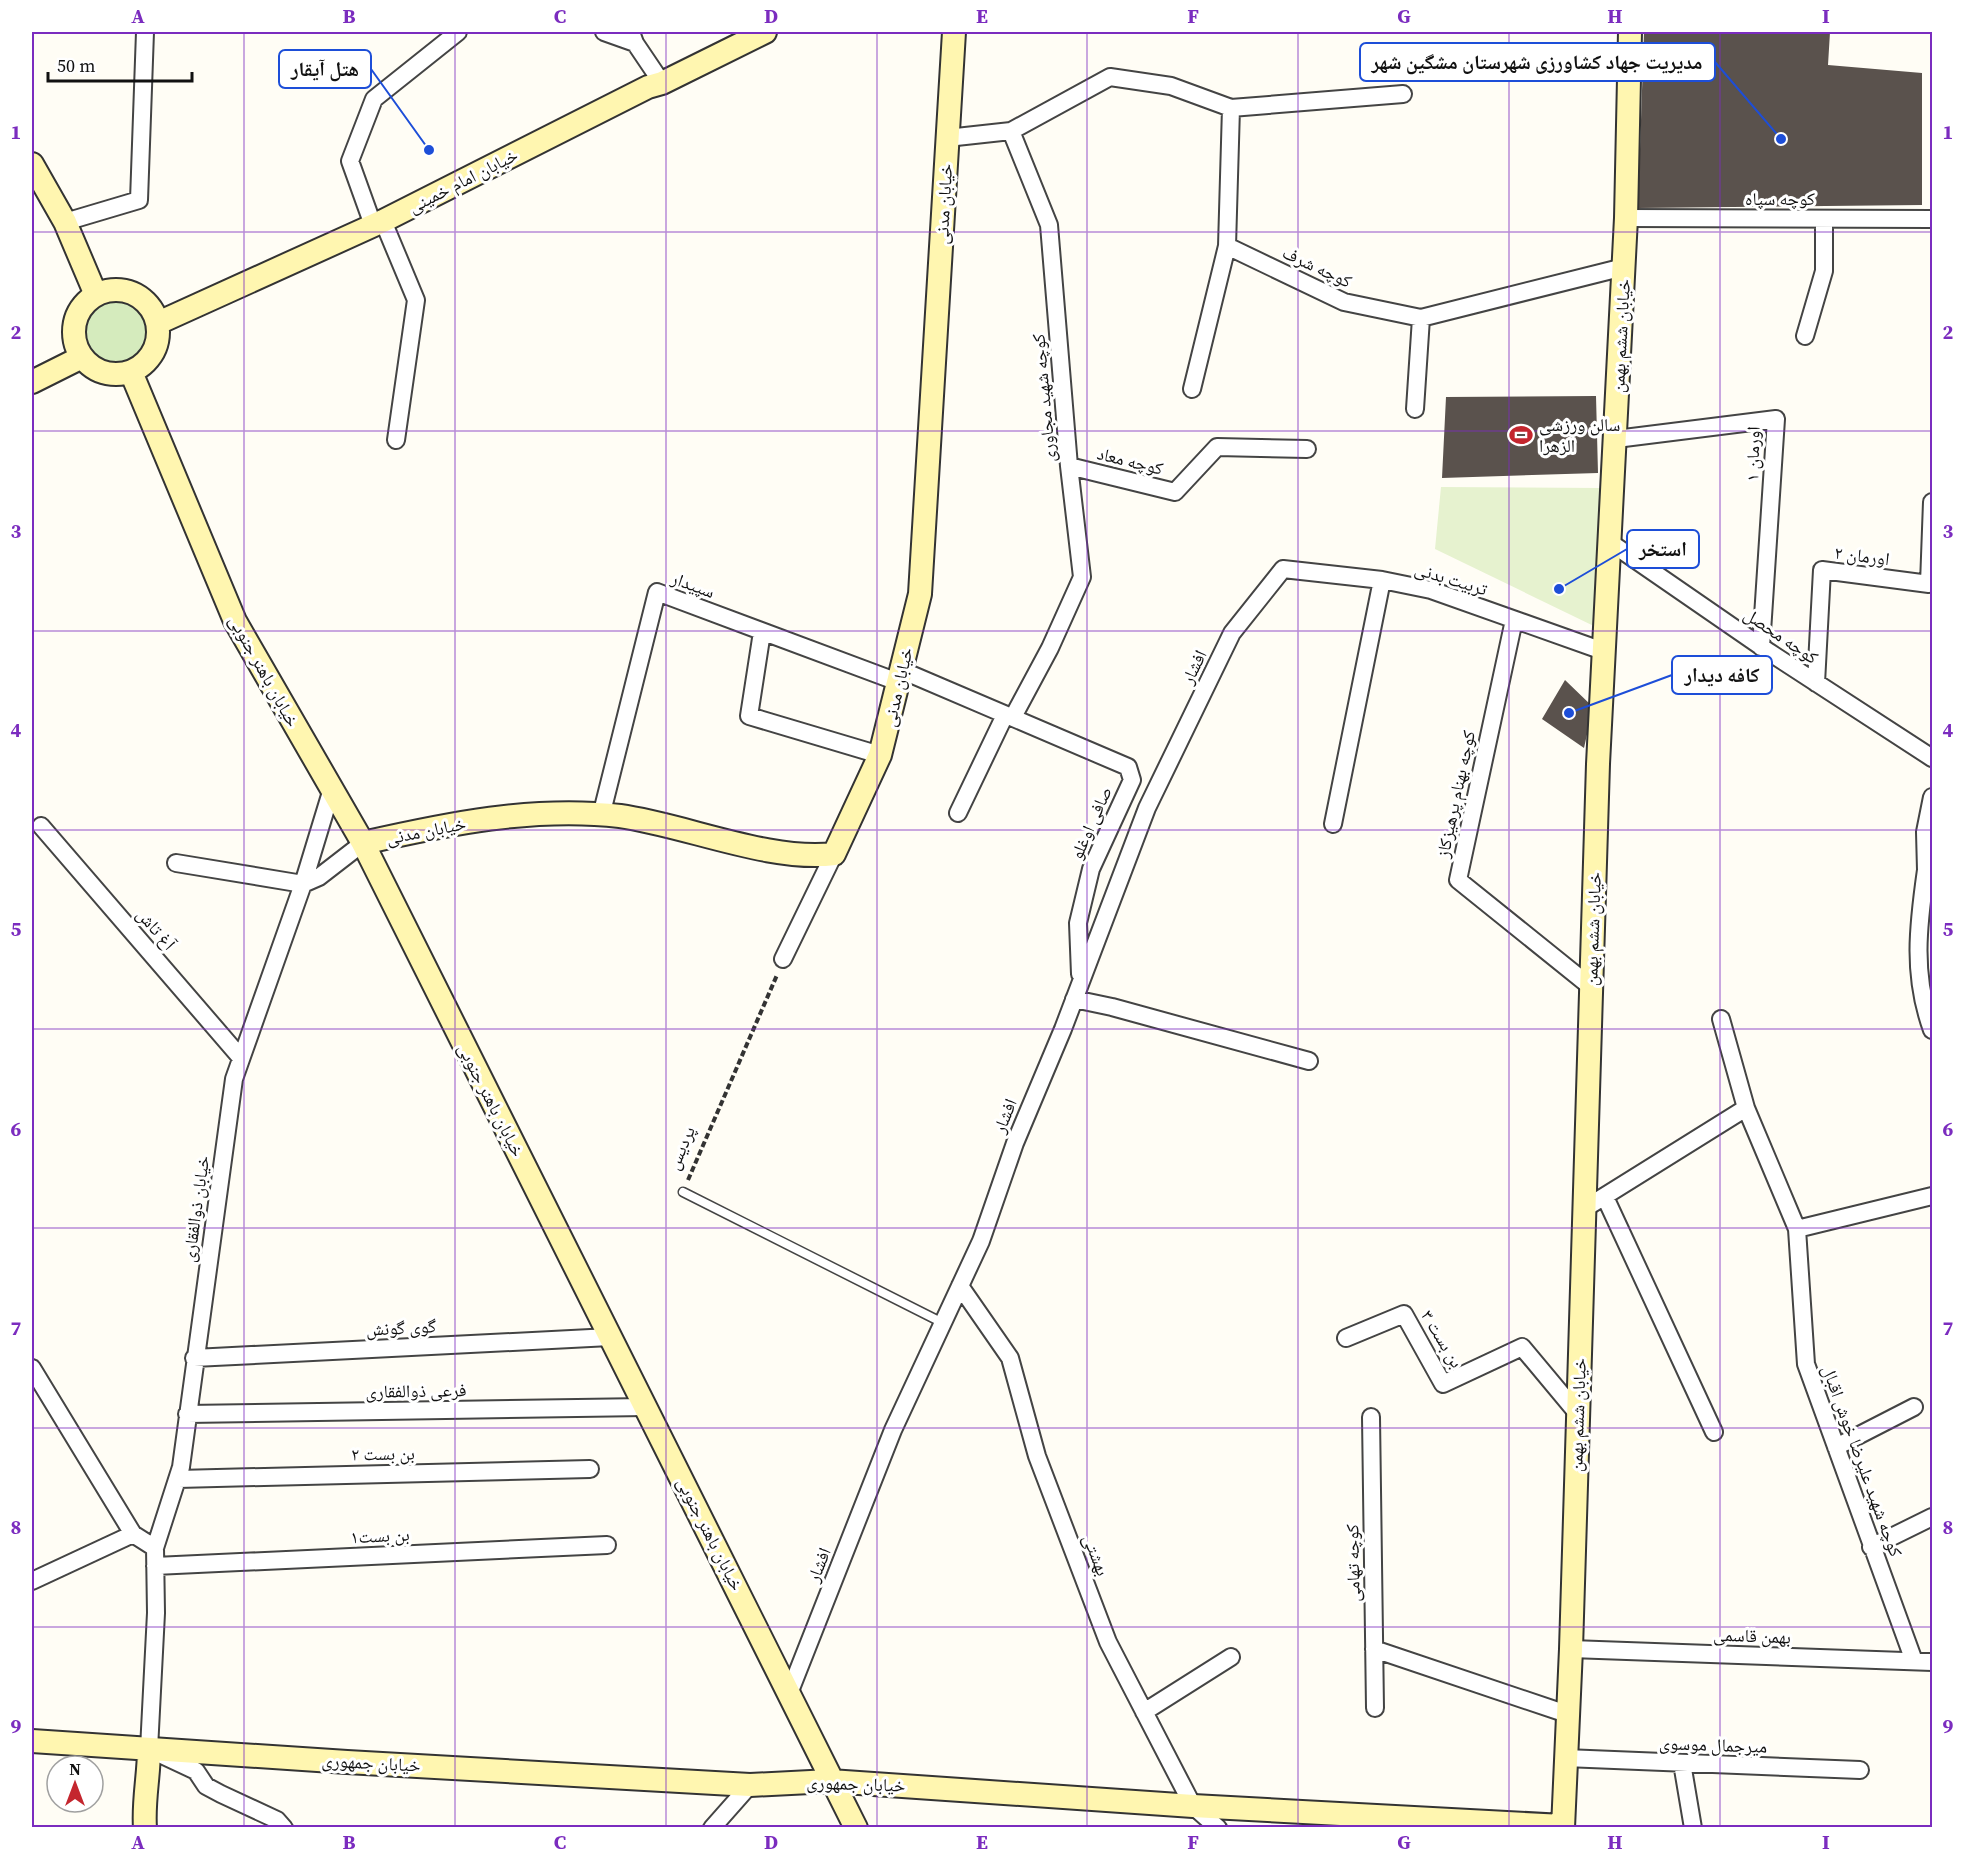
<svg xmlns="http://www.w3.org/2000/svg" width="1964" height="1859" font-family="'Source Serif 4','Noto Naskh Arabic',serif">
<rect width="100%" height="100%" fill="#fffdf5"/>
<path fill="#d5ebbd" d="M86 332a30 30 0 1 1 60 0a30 30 0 1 1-60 0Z"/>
<path fill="#e6f2cf" d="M1441 487 1600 488V629L1435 549Z"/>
<path fill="#5a524d" d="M1644 32H1830L1828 65 1922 73V205L1638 208Z
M1596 396 1598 473 1442 478 1446 397Z
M1565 680 1593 707 1584 748 1542 719Z"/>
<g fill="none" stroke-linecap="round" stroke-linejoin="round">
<g stroke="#444" stroke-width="11">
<path id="lane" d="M683 1192 943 1323"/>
</g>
<g stroke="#444" stroke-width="20">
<path id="street" d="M604 32 635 43
M631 32 635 43 662 83
M1231 108 1403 94
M1011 131 1110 77 1171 86 1231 108 1227 246 1344 302 1421 318 1624 267
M947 138 1011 131 1049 225 1069 466 1082 577 1050 648 1013 717
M1626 218 1932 219
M383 221 416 300 396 440
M65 222 139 200 145 32
M373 225 350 161 374 99 458 32
M1805 336 1824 271V219
M1192 389 1227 246
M1415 409 1421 318
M1616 439 1776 419 1761 647
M1069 466 1175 492 1217 447 1307 449
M1611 543 1769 652 1932 758
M1514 620 1458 880 1591 987
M762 632 749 716 880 755
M901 670 1128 767 1132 780 1091 869 1078 923 1080 974
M1816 683 1822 570 1929 584 1932 502
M1932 797 1925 832 1926 870 1932 872
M958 813 1005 715
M601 816 657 592 898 682
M1333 824 1382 580
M41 826 241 1058
M176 863 303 884
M1926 870C1918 926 1912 975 1932 1030
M303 884 319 877 363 843
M783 959 834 854
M1074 999 1112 1007 1309 1061
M1721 1019 1746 1108
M1605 1197 1714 1432
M1584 1209 1746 1108 1797 1229 1806 1364 1914 1661
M1797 1229 1932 1196
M960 1286 1010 1358 1037 1456 1108 1642 1193 1806 1218 1828
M1346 1338 1404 1314 1443 1384 1522 1347 1578 1414
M194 1358 610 1337
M32 1368 133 1534 155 1548
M187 1414 646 1407
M1371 1417 1375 1708
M1836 1447 1914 1407
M178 1479 590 1469
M1871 1547 1932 1517
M155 1566 607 1545
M32 1581 133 1534
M1374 1649 1567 1714
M1571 1649 1932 1662
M790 1691 893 1430 981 1241 1015 1143 1063 1029 1147 808 1232 633 1283 569 1382 580 1431 590 1603 651
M1144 1712 1231 1657
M1565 1758 1860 1770
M1682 1763 1693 1828
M284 1828 277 1820 221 1794 206 1786 196 1771 149 1749 156 1613 155 1548 181 1467 234 1079 303 884 331 792
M712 1828 750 1785"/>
</g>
<g stroke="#333" stroke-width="26">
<path id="secondary" d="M32 164 65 222 96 295
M74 332a42 42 0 1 1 84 0a42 42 0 1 1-84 0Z
M158 323 383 221 648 87 662 83 765 32
M131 372 235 621 363 843 856 1828
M32 382 82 357
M363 843C447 824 533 806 620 816 685 825 770 862 834 854L880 755 920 594 954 32
M32 1741 347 1762 750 1785 830 1781 1193 1806 1563 1826
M145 1828C143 1801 149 1776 149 1749
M1563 1828 1571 1649 1598 764 1626 218 1630 32"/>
</g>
<path stroke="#333" stroke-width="4" stroke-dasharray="6 3" stroke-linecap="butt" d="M688 1180 777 975"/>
<use href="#lane" stroke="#fff" stroke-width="8"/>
<use href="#street" stroke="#fff" stroke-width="16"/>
<use href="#secondary" stroke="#fff6b0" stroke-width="22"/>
</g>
<path fill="none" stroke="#7b2cbf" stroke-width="1.5" stroke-opacity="0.55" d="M244 32V1828M455 32V1828M666 32V1828M877 32V1828M1087 32V1828M1298 32V1828M1509 32V1828M1720 32V1828M32 232H1932M32 431H1932M32 631H1932M32 830H1932M32 1029H1932M32 1228H1932M32 1428H1932M32 1627H1932"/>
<defs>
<g id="stadium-bare" transform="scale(1.8)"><path d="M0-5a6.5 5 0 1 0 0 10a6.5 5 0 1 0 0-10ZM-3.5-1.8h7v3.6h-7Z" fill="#c4262e" stroke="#fff" stroke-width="2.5" paint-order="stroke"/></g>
</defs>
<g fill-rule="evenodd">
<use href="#stadium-bare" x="1521" y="435"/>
</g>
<g text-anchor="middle" stroke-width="6" stroke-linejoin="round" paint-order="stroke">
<g font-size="18" fill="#111" stroke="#fff">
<text transform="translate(463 181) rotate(-27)" y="6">خیابان امام خمینی</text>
<text x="1780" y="205">کوچه سپاه</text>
<text transform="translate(944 204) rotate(-87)" y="6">خیابان مدنی</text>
<text transform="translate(1317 267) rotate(25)" y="6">کوچه شرف</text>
<text transform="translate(1621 336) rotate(-87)" y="6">خیابان ششم بهمن</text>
<text transform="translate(1044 398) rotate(-95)" y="6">کوچه شهید مجاوری</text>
<text transform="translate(1753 454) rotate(-89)" y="6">اورمان ۱</text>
<text transform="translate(1130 461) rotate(14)" y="6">کوچه معاد</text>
<text transform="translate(1862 556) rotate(7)" y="6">اورمان ۲</text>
<text transform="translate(1451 579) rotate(17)" y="6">تربیت بدنی</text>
<text transform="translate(693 585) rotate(20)" y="6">سپیدار</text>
<text transform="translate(1781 636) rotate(34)" y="6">کوچه محصل</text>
<text transform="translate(1194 667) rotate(-64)" y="6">افشار</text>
<text transform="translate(264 671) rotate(61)" y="6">خیابان باهنر جنوبی</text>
<text transform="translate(898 687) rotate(-77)" y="6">خیابان مدنی</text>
<text transform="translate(1456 794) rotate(-78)" y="6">کوچه بهنام پرهیزکاز</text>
<text transform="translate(1091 823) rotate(-66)" y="6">صافی اوغلو</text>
<text transform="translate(426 831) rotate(-11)" y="6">خیابان مدنی</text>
<text transform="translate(156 929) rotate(49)" y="6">آغ تاش</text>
<text transform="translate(1593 929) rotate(-88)" y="6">خیابان ششم بهمن</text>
<text transform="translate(491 1100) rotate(63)" y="6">خیابان باهنر جنوبی</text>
<text transform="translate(1005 1116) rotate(-68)" y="6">افشار</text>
<text transform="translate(681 1148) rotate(-67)" y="6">پردیس</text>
<text transform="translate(196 1209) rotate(-82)" y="6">خیابان ذوالفقاری</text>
<text transform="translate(401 1328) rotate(-3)" y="6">گوی گونش</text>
<text transform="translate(1442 1339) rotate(59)" y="6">بن بست ۳</text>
<text transform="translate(416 1391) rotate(-1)" y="6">فرعی ذوالفقاری</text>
<text transform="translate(1578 1415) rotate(-88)" y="6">خیابان ششم بهمن</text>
<text transform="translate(383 1454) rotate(-1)" y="6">بن بست ۲</text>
<text transform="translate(1862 1461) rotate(70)" y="6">کوچه شهید علیرضا خوش اقبال</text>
<text transform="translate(710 1534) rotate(63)" y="6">خیابان باهنر جنوبی</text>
<text transform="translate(380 1536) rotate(-3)" y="6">بن بست۱</text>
<text transform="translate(1096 1555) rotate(69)" y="6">بهشتی</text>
<text transform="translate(1353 1563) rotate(-91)" y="6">کوچه تهامی</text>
<text transform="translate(819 1565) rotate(-68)" y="6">افشار</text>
<text transform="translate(1752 1636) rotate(2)" y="6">بهمن قاسمی</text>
<text transform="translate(1713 1745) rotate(2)" y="6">میرجمال موسوی</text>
<text transform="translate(371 1763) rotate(3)" y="6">خیابان جمهوری</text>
<text transform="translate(856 1784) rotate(2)" y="6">خیابان جمهوری</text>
</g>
<g font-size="18" fill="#111" stroke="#fff" text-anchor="start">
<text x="1539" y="431">سالن ورزشی<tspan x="1539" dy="21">الزهرا</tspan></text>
</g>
</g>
<path fill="none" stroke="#1d4ed8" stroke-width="2" d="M1781 139L1715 62M429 150L371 69M1559 589L1627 549M1569 713L1672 675"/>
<g fill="#1d4ed8" stroke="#fff" stroke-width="2">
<circle cx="1781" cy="139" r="6"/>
<circle cx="429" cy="150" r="6"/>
<circle cx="1559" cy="589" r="6"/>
<circle cx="1569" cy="713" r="6"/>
</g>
<g fill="#fff" stroke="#1d4ed8" stroke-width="2">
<rect x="1360" y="43" width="355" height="38" rx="6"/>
<rect x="279" y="50" width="92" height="38" rx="6"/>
<rect x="1627" y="530" width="72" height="38" rx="6"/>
<rect x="1672" y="656" width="100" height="38" rx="6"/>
</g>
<g font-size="20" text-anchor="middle" font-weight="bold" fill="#111">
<text x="1537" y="69">مدیریت جهاد کشاورزی شهرستان مشگین شهر</text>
<text x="325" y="76">هتل آیقار</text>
<text x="1663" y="556">استخر</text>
<text x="1722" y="682">کافه دیدار</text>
</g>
<rect width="1964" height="1859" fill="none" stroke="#ffffff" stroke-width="66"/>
<g transform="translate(75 1784)"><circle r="28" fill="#ffffff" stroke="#a0a0a0" stroke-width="1.5"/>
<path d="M0-4.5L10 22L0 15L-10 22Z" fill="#c4262e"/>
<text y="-9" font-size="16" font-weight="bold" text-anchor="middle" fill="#111111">N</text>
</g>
<path d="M48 72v9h144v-9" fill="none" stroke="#111111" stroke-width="3"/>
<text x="57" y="72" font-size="18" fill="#111111" stroke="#ffffff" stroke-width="4.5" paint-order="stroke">50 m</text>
<rect x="33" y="33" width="1898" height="1793" fill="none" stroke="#7b2cbf" stroke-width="2"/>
<g font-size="20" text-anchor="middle" font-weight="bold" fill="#7b2cbf">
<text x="138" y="23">A</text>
<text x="349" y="23">B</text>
<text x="560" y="23">C</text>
<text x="771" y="23">D</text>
<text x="982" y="23">E</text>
<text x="1193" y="23">F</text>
<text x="1404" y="23">G</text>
<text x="1615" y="23">H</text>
<text x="1826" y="23">I</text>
<text x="16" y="139">1</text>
<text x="1948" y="139">1</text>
<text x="16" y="339">2</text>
<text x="1948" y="339">2</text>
<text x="16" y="538">3</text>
<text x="1948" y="538">3</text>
<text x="16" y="737">4</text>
<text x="1948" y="737">4</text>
<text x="16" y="936">5</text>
<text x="1948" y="936">5</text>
<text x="16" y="1136">6</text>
<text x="1948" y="1136">6</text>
<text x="16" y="1335">7</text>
<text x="1948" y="1335">7</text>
<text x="16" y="1534">8</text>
<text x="1948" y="1534">8</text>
<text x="16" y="1733">9</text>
<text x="1948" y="1733">9</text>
<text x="138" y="1849">A</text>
<text x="349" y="1849">B</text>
<text x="560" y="1849">C</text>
<text x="771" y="1849">D</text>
<text x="982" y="1849">E</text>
<text x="1193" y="1849">F</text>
<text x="1404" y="1849">G</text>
<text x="1615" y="1849">H</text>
<text x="1826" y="1849">I</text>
</g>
</svg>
